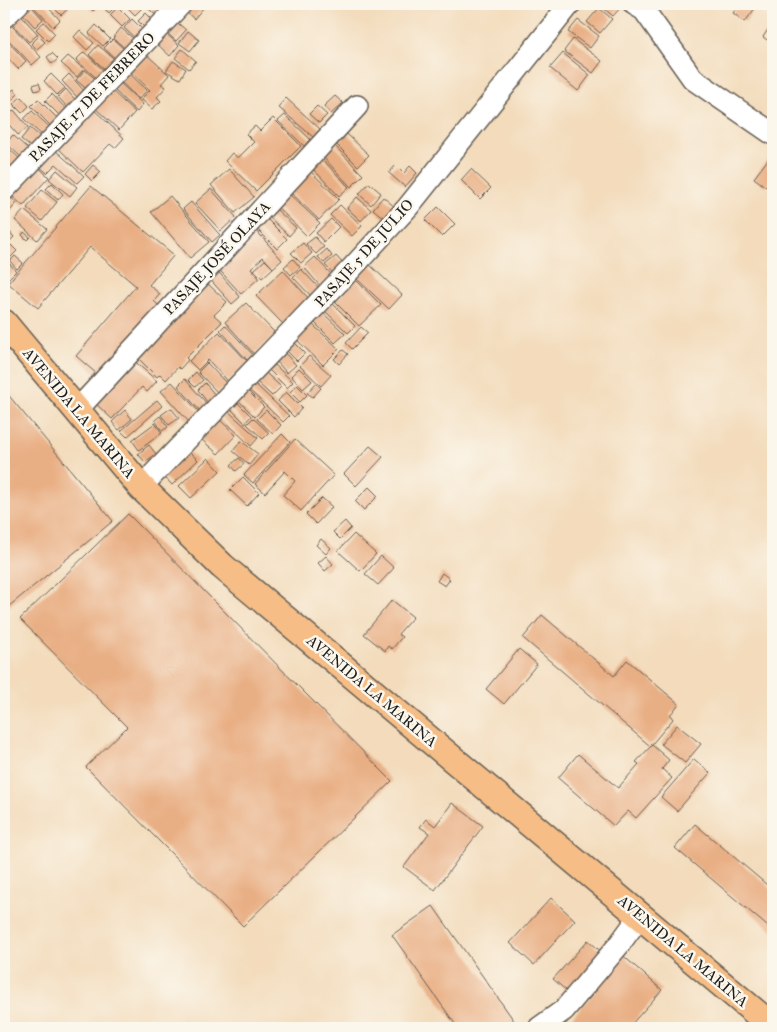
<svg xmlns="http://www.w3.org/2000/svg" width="777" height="1032" font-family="'IM FELL Great Primer',serif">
<rect width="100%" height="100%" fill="#fbf7ec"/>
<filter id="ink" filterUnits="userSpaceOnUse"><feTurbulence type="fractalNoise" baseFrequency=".02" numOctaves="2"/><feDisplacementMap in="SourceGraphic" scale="10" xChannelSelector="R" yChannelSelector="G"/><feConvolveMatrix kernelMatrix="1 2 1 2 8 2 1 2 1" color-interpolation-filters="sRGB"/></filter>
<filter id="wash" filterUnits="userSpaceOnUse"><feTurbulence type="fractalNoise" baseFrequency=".0096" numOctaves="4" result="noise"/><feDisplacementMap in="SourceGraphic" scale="20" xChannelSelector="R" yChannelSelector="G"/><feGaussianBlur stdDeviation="1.12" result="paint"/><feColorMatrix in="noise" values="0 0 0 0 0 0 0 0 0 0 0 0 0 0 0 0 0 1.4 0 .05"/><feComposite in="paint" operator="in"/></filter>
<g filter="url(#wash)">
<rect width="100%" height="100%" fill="#f3dbbb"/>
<g id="blocks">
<path fill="#e9af84" d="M36 4H45L60 20 53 27 33 6Z
M61 4H65L69 8 61 15 55 9Z
M86 4H101L93 11Z
M107 4H110L114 8 109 13 104 8Z
M124 4H139L143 7 135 15Z
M143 4H162L167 8 158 17Z
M187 4H200L204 7 194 19 183 9Z
M598 4H619L622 6 613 16Z
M739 4H758L745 22 733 13Z
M32 7 43 19 35 27 23 14Z
M118 7 130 19 122 27 110 15Z
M599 8 612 19 600 33 587 22Z
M146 13 155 22 147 30 138 21Z
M21 16 38 34 29 42 12 24Z
M132 19 144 31 136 39 124 28Z
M173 19 186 30 176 41 164 30Z
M578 20 599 36 590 48 568 32Z
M44 22 55 34 48 41 36 29Z
M773 22V44L763 37Z
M11 25 41 57 32 65 4 35V32Z
M96 25 110 39 103 46 89 33Z
M121 28 136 41 127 50 113 38Z
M80 30 94 43 87 50 74 37Z
M163 31 179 45 170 56 154 41Z
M188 31 199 40 190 51 179 43Z
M39 36 45 42 37 49 31 44Z
M4 37 26 61 18 69 4 54Z
M113 39 127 52 118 61 104 48Z
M573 39 602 61 593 73 564 51Z
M98 45 118 62 109 73 89 55Z
M182 49 196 61 189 69 175 58Z
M84 52 108 74 101 82 76 60Z
M52 53 58 59 52 64 47 57Z
M145 53 169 75 161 84 166 87 157 97 161 101 152 109 141 99 150 90 129 70Z
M563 53 590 75 578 91 550 68Z
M68 56 84 69 77 77 61 63Z
M173 61 186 69 180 79 166 71Z
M85 70 100 83 91 93 76 80Z
M128 72 147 90 139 99 120 81Z
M4 74 9 79 4 84Z
M51 74 65 88 57 95 44 81Z
M69 74 85 92 78 98 62 81Z
M39 83 41 89 35 91 33 85Z
M120 83 143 104 137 112 114 90Z
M14 89 18 94 11 101 6 96Z
M66 89 77 102 69 109 58 97Z
M111 90 135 112 119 130 94 107Z
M52 94 68 111 62 118 45 101Z
M335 96 343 103 331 114 324 106Z
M21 97 29 106 22 113 13 104Z
M286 98 320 129 313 137 278 107Z
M38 99 59 120 52 127 31 106Z
M317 106 327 115 319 123 309 114Z
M92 108 124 138 115 148 110 144 83 172 56 146Z
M14 110 28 127 18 135 4 119Z
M32 111 53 130 45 138 24 119Z
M285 115 310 139 304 146 278 121Z
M273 118 301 146 256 191 225 161 232 153 238 158 254 142 246 134 255 126 260 131Z
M30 128 42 138 33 149 21 139Z
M347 134 369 155 358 166 337 145Z
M13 135 30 151 23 159 6 143Z
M4 144 21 160 14 168 4 158Z
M335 146 363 175 351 187 323 157Z
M54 149 84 176 77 183 56 164 47 173 39 166Z
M321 158 349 187 339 196 311 167Z
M769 158 773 161V179L766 187 754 178Z
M4 163 12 170 4 178Z
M93 165 101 172 92 181 85 174Z
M396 165 404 173 410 166 417 173 405 187 389 173Z
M37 166 49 177 23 206 11 195Z
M229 169 254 197 235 213 211 185Z
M308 169 339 199 319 220 288 190Z
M471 169 491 188 480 199 461 180Z
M57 170 77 187 70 196 49 179Z
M52 183 63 194 58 200 46 189Z
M369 183 381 193 371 205 359 194Z
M91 186 174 255 149 285 160 294 154 301 163 310 104 380 76 356 136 286 90 247 38 308 8 283Z
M211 189 236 217 221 231 195 203Z
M42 190 57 202 42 221 27 208Z
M287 192 320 223 307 236 274 204Z
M9 196 17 203 4 218V203Z
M170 196 209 242 190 258 151 212Z
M357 197 371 210 361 221 347 208Z
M383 197 396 208 386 220 373 209Z
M191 202 220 235 212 242 183 209Z
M340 205 362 226 352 236 330 215Z
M438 207 455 224 442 237 425 220Z
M275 208 296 228 289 236 268 216Z
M24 210 47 229 37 240 15 220Z
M266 218 287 239 277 249 256 228Z
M331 219 339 227 324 242 316 233Z
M255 229 282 260 273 268 263 257 251 268 259 278 241 294 215 265Z
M8 230 14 237 7 244 4 240V234Z
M24 232 30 237 27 240 22 235Z
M315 237 324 247 316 254 306 244Z
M303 243 312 253 301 263 291 253Z
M11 245 17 251 4 264V252Z
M327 249 332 256 324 263 318 257Z
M15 256 23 263 17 269 10 261Z
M336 256 344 265 334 274 325 265Z
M315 257 333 276 321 287 304 267Z
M293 259 300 267 291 275 284 267Z
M265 260 273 268 262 278 254 270Z
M9 263 16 271 4 283V268Z
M370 265 402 295 389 309 357 279Z
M216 269 240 297 232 304 207 276Z
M301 269 320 289 312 297 293 277Z
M283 270 310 300 283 324 256 296Z
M356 280 381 305 359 326 335 302Z
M205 281 227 302 214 315 222 322 186 358 188 360 180 369 178 367 166 380 160 374 157 377 134 354Z
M246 303 276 334 254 354 225 322Z
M332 303 355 326 348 333 324 310Z
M321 311 345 334 335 343 312 320Z
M311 323 339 349 323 365 296 339Z
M225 325 254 356 248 361 220 330Z
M361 327 368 333 352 349 346 343Z
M219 332 248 362 228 381 208 360 198 370 189 361Z
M294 342 305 353 297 361 286 350Z
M343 350 348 354 339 364 334 359Z
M284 352 296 365 287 373 275 360Z
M309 356 331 375 321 386 300 366Z
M132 359 157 381 147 392 142 387 112 419 93 401Z
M207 363 228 385 218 393 198 372Z
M275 365 293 382 287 388 269 370Z
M299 368 312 381 303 389 291 376Z
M196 372 203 380 195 387 188 380Z
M265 372 281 387 272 396 256 381Z
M185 379 207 404 200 411 178 386Z
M252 381 289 416 283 422 246 387Z
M172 382 199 412 189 422 161 391Z
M205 383 216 396 208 403 198 390Z
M316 383 321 388 313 397 307 393Z
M297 385 307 395 300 402 290 392Z
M247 390 264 407 255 417 238 400Z
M5 391 113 521 8 607 4 603V392Z
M286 392 302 408 294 417 278 401Z
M233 398 251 416 245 423 227 405Z
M157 400 162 406 127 437 121 431Z
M171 408 179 418 169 425 161 415Z
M125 410 132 419 119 430 112 422Z
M266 410 281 425 273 434 257 419Z
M228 411 258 438 251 446 222 418Z
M160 416 168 427 162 431 155 420Z
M253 418 269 433 263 439 247 424Z
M219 419 236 435 218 454 201 439Z
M155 423 162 433 139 450 132 440Z
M282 434 290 442 253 483 244 475Z
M295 439 334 475 301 511 283 495 295 481 285 471 265 493 255 484Z
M241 441 258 454 249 465 233 451Z
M149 445 156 454 145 462 138 454Z
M370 446 383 457 356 486 344 474Z
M188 451 198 460 172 485 163 475Z
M208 458 220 471 191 498 179 486Z
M239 458 244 464 236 471 231 465Z
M243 477 259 493 247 506 230 490Z
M369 487 378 496 364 510 355 501Z
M322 498 332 507 316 524 306 514Z
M128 514 392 781 243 926 86 767 127 727 20 619Z
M345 521 351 528 340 539 333 532Z
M354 534 376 554 360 571 338 551Z
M321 539 331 548 326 554 316 545Z
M326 556 333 564 325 571 318 563Z
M381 556 394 568 378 585 365 574Z
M442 573 450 579 445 586 437 581Z
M392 600 413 617 398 634 402 637 392 649 388 646 385 651 364 634Z
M542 615 614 676 627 660 679 704 670 715 673 719 652 744 651 743 649 745 523 638Z
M519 649 537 664 504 704 486 689Z
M677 725 701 744 685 763 661 744Z
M652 745 669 760 662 769 672 778 636 818 628 811 614 826 558 778 578 754 618 788 639 764 636 762Z
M694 759 710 773 677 811 661 797Z
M452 803 483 826 435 890 404 867 429 833 420 827 426 819 435 826Z
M695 824 773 890V931L675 848Z
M551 898 575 920 534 965 510 943Z
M433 906 515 1022 506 1028H458L392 935Z
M588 940 605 955 570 994 553 979Z
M620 953 662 990 628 1028H562L597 990 591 985Z"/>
</g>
</g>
<g filter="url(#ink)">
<use href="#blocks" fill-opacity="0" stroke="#675f54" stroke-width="1"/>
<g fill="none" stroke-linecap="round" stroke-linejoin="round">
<g stroke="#675f54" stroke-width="24">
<path id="minor" d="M634 4 644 10 693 79 773 134
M4 17 18 4
M4 190 181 4
M77 410 357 106
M141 487 351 269 408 207 570 4
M539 1028 564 1010 618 946 640 916"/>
</g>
<g stroke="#675f54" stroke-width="29">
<path id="major" d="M4 323 141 487 222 566 773 1027"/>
</g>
<use href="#minor" stroke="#fff" stroke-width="21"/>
<use href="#major" stroke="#f6be86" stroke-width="26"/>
</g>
</g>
<g text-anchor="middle" stroke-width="5" stroke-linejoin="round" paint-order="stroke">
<g font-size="15" fill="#1c1c1c" stroke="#fbf7ec">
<text transform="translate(92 97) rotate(-46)" y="5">PASAJE 17 DE FEBRERO</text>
<text transform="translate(364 253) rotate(-48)" y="5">PASAJE 5 DE JULIO</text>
<text transform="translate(217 258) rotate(-47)" y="5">PASAJE JOSÉ OLAYA</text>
<text transform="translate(79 413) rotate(50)" y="5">AVENIDA LA MARINA</text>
<text transform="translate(372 691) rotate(40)" y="5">AVENIDA LA MARINA</text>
<text transform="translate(683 951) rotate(40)" y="5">AVENIDA LA MARINA</text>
</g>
</g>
<rect width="777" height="1032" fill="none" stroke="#fbf7ec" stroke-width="20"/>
</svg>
